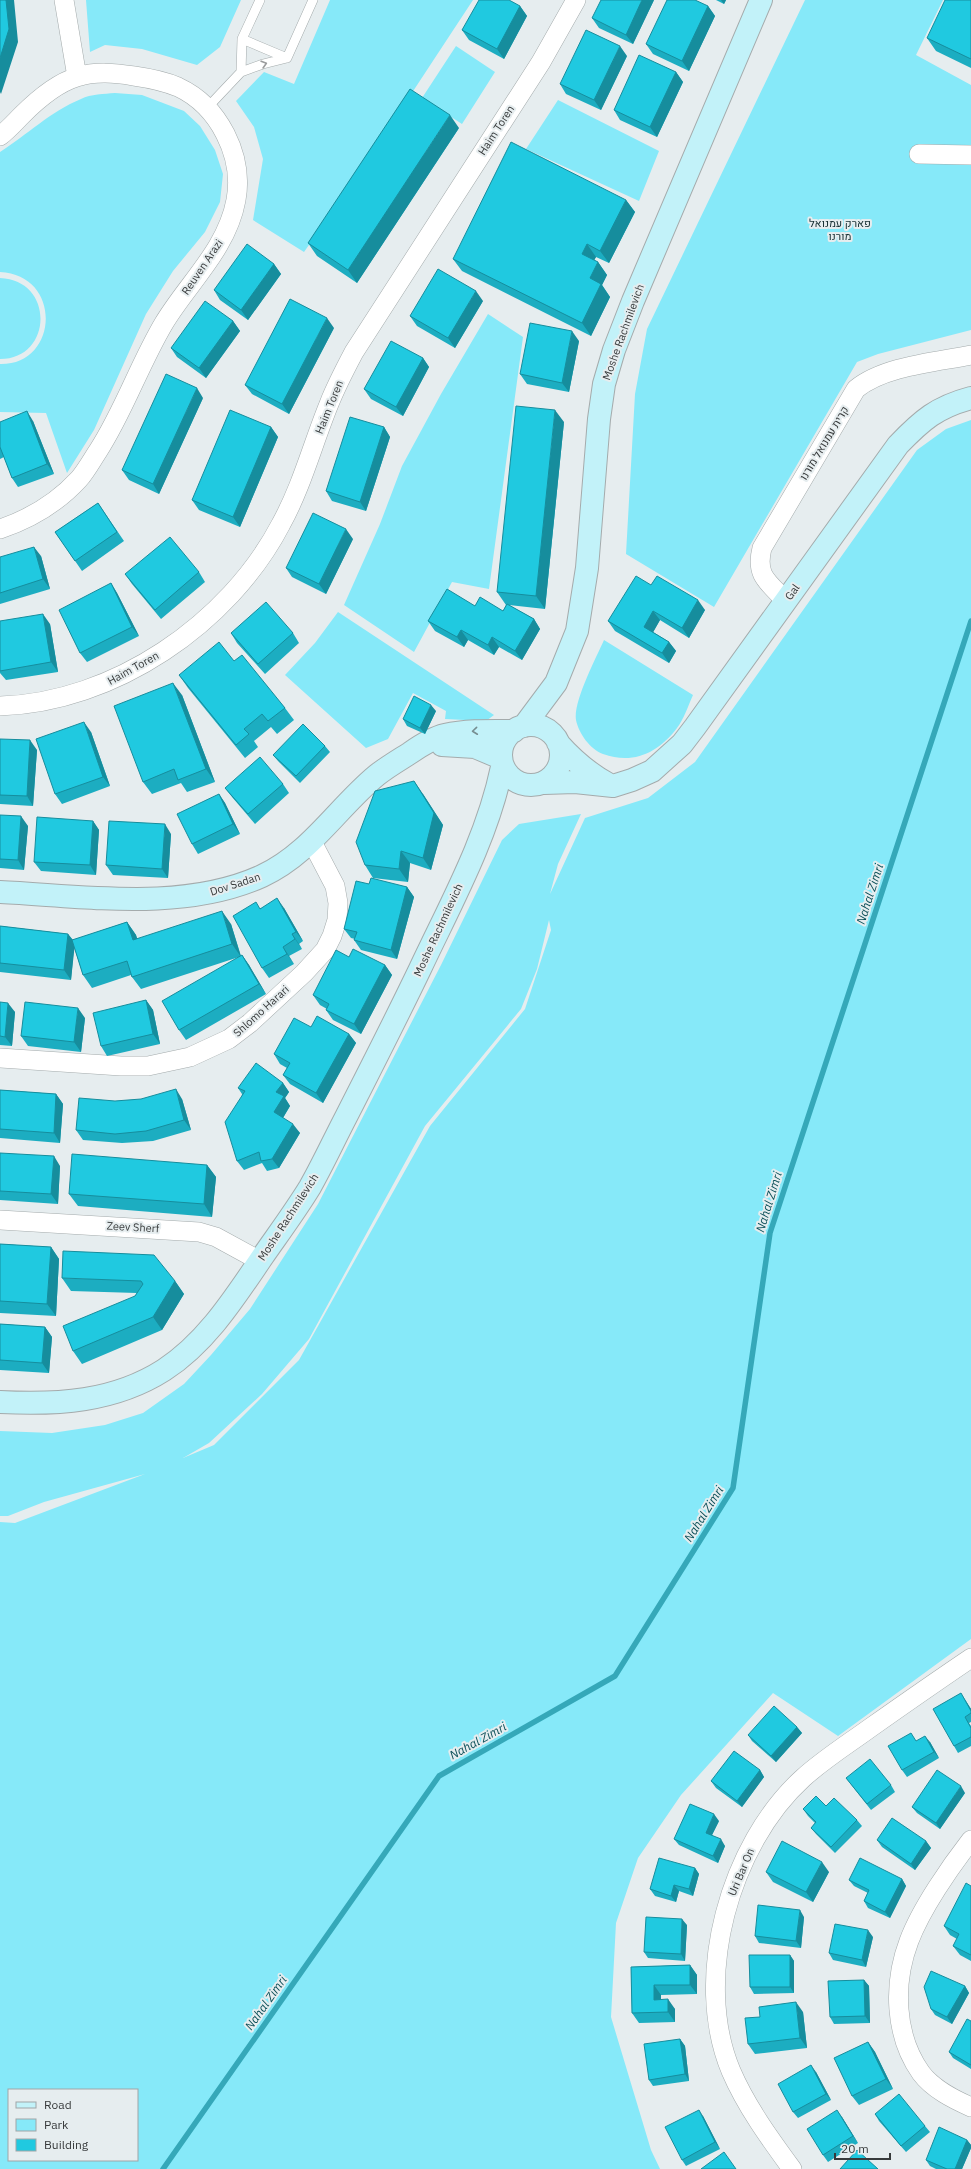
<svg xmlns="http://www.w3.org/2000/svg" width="971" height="2169" font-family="'IBM Plex Sans',Heebo,sans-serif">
<rect width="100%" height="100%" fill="#e6edef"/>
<path fill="#86e9f9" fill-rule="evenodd" d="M86 0H241L220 47 197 65 142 49 105 45 90 52Z
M330 0H473L354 181 304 252 253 220 263 159 254 127 236 101 264 72 294 84Z
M805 0H943L916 55 971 85V330L878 354 857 362 714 607 626 554 635 394 647 329Z
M456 46 495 72 462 124 422 98Z
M115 93 142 95 184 111 200 126 215 150 223 174 220 202 205 232 173 271 146 314 94 430 67 473 46 413 0 412V364C59 365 63 275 0 272V152C27 135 51 111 81 99 91 94 104 94 115 93Z
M558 100 659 151 639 201 526 149Z
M0 278C55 280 53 359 0 359Z
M488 314 523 337 489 589 452 582 414 652 344 605 380 524 402 466 441 394Z
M971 420V1639L838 1736 773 1693 681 1795 638 1858 616 1923 611 2017 651 2150 660 2169H0V1522L15 1523 145 1474 44 1502 8 1516H0V1431L52 1433 105 1425 143 1413 184 1384 211 1355 250 1309 318 1204 441 965 502 840 519 824 581 814 558 864 550 894 585 818 648 798 695 762 917 450 946 429ZM549 920 551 930 525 1009 430 1126 299 1360 214 1445 183 1458 209 1443 262 1394 309 1339 425 1126 521 1009 537 969ZM9 2090H137V2160H9Z
M338 612 494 715 486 721 445 719 446 711 413 693 388 739 366 748 285 675 315 643Z
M604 640 693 695C688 706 684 719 677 728 658 753 633 765 603 754 590 749 579 734 576 720 573 702 596 658 604 640Z"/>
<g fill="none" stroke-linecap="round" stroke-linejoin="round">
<path stroke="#35a8b9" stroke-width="5.5" d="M163 2169 439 1776 615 1676 733 1488 770 1233 971 621"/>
<g stroke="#a4abac" stroke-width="10">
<path id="lane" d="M260 0 242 39 287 58
M287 58 313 0
M241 72 242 39
M207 108 241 72 263 64 287 58"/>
</g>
<g stroke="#a4abac" stroke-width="20">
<path id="street" d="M64 0 77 77
M0 136C8 130 15 122 22 115 37 100 57 83 77 77 96 71 115 73 134 76 148 78 164 81 178 87 219 106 244 156 236 200 227 249 188 283 164 323 139 365 124 411 98 451 92 460 86 471 79 479 57 503 30 519 0 529
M919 154 971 155
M786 601C768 582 755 576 762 548L856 389C884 366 936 362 971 355
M0 706C113 703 229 624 281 524 302 486 313 443 329 404 336 386 345 369 354 352L541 62 576 0
M0 1058 121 1066H148L190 1057 229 1039 250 1023 304 973 325 950 332 936 337 920 338 903 335 886 312 842
M0 1220 199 1232 216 1237 260 1261
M971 1840C950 1867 921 1909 909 1941 893 1983 894 2035 921 2073 933 2089 953 2099 971 2107
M792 2169C770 2139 746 2106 731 2071 692 1978 730 1844 803 1778 824 1759 848 1744 870 1728 904 1704 937 1681 971 1658"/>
</g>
<g stroke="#a4abac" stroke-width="24">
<path id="secondary" d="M501 755a30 30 0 1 1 60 0a30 30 0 1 1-60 0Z
M524 726 556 683 577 631 587 568 599 419 604 384 614 350 633 301 761 0
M558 743C573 760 588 773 608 784
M442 745 475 747 501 758
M544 783 575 782 613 786 632 780 652 771 682 744 695 727 898 445C922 420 937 407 971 398
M0 892C85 896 183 912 262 876 310 854 338 807 377 775 387 767 399 760 410 753 420 746 432 738 445 735 468 730 491 731 514 731
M0 1402C57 1405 114 1402 164 1370 207 1342 235 1297 263 1256 279 1233 296 1210 310 1187 323 1164 334 1140 346 1117 371 1068 396 1019 420 969 451 903 487 839 502 767"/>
</g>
<use href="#lane" stroke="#fff" stroke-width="9"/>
<use href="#street" stroke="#fff" stroke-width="19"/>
<use href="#secondary" stroke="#c2f2f9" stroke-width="22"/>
</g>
<path fill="#1cadc1" d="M654 0 633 44 599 28 592 18Z
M716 0H726L724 4Z
M971 0V68L936 51 927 38Z
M520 6 527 16 504 59 469 40 462 30Z
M708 6 715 16 689 71 653 54 646 44Z
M627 56 601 110 566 94 560 84Z
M676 72 683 82 657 137 620 120 614 110Z
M459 128 357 283 317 256 308 243Z
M626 200 635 212 609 263 596 257 594 260 598 262 607 275 602 285 610 297 591 336 462 271 453 259Z
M274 264 281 274 248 320 220 300 214 290Z
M483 301 455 348 417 326 410 316Z
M233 321 240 331 206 378 177 357 171 348Z
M334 328 289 414 252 394 245 385Z
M579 341 569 392 527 384 520 374Z
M423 358 429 367 403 416 371 399 364 389Z
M203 398 159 494 129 480 122 470Z
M33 421 54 474 18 487 12 478 4 457 0 459V422Z
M564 422 545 609 509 605 534 619 540 629 522 660 499 647 494 655 468 640 464 647 435 631 428 621 475 606 503 611 506 605 497 592Z
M271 427 278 437 240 527 199 510 192 500Z
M384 427 390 437 366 511 332 501 326 491Z
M98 503 124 541 82 571 55 532Z
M353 539 326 594 292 577 286 568Z
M41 556 50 589 0 604V557Z
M199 572 205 582 161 619 132 584 125 574Z
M111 583 117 593 139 636 87 662 80 653Z
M651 585 705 610 689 638 660 620 653 632 669 642 676 651 669 663 615 631 608 621Z
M0 621 50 624 58 672 6 680 0 673Z
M231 633H293L299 643 265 674 237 643Z
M234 661 285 708 294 720 277 734 271 727 254 741 258 747 245 758 188 688 179 675Z
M182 695 215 782 187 792 181 783 152 794 143 782Z
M436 711 425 734 407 726 403 719Z
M91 732 110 786 62 804 55 794Z
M0 739 37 750 33 806 0 804Z
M325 746 330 752 300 783 278 761 273 755Z
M283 784 289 793 255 824 232 797 225 788Z
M219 794 225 803 240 834 198 854 192 844Z
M423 794 443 825 431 870 410 863 408 882 373 878 365 865Z
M0 815 28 826 24 870 0 868Z
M93 821 99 830 96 875 41 871 34 862Z
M171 834 168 878 113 875 106 865Z
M369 884 407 887 414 897 397 959 361 950 354 940 355 939 351 938 344 929Z
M260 908H284L303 941 299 944 302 949 289 956 294 964 269 978 262 968Z
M127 922 136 935 137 939 231 924 241 956 242 955 249 965 266 994 186 1040 179 1030 239 957 141 989 132 977 131 975 92 988 83 975 74 947 71 980 0 972V926L68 934 73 940Z
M349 957 385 965 392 975 361 1034 333 1020 326 1010 327 1009 320 1005 313 995Z
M146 1000 153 1010 160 1044 107 1056 101 1046Z
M0 1002 15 1012 12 1046 0 1045Z
M85 1018 81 1052 28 1046 21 1036Z
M311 1027 349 1034 356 1043 323 1103 290 1084 283 1075 287 1068 280 1064 274 1054Z
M283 1083 289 1092 285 1098 290 1106 283 1118 300 1133 279 1168 267 1171 262 1163 244 1170 237 1161 242 1094 238 1088Z
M0 1090 56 1094 63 1104 60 1143 0 1138Z
M182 1099 191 1130 153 1141 122 1143 83 1140 76 1130 115 1101Z
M0 1153 60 1166 58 1204 0 1200Z
M207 1165 216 1177 212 1217 78 1206 69 1194Z
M0 1244 51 1247 59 1259 56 1316 0 1313Z
M62 1278 175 1281 184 1294 162 1330 82 1364 73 1351 135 1296 137 1293 71 1291Z
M0 1324 45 1327 52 1337 49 1373 0 1370Z
M965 1700 971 1709V1722L969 1723 971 1726V1746L958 1753 954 1746Z
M797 1727 802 1733 776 1762 752 1741 748 1735Z
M917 1741 930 1742 939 1758 907 1777 902 1770Z
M760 1770 764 1777 742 1807 716 1788 711 1781Z
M846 1778 891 1785 895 1792 871 1810Z
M965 1793 940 1829 917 1813 912 1807Z
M826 1806 857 1820 862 1826 835 1853 816 1834 811 1828 815 1823 808 1816 803 1809Z
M719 1821 712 1835 725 1846 718 1863 679 1845 674 1839Z
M877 1840 926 1841 931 1848 915 1870 882 1847Z
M695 1868 699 1874 693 1896 679 1891 676 1902 655 1896 650 1889Z
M766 1872H829L813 1902 773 1882Z
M902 1879 906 1886 890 1918 868 1908 864 1901 868 1893 854 1886 849 1880Z
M971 1886V1961L960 1955 953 1946 957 1939 950 1935 944 1926Z
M804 1917 801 1948 759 1943 755 1936Z
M687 1925 685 1961 648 1958 644 1952Z
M873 1937 866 1967 833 1960 829 1953Z
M790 1955 794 1961V1993L754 1994 750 1987Z
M690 1965 697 1975V1994L661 1995V2000L675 2009V2022L639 2023 632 2013 631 1967Z
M864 1980 869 1986 870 2023 834 2024 830 2017Z
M965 1986 969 1993 952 2024 935 2015 931 2009Z
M803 2012 807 2048 755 2054 748 2044Z
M971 2021V2069L953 2058 949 2052Z
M680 2039 685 2046 689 2081 653 2086 649 2080Z
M868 2042 875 2052 893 2089 859 2105 852 2096Z
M816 2072 831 2100 798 2118 793 2112Z
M875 2114 925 2126 930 2132 906 2152 879 2121Z
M703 2116 720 2149 686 2166 682 2160Z
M842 2117 858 2143 828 2162 823 2155Z
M967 2140 971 2145V2148L962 2169H936L930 2166 926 2160Z"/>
<path fill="#168d9d" d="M6 0H14L18 42 1 94 0 92V58Z
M642 0H654L633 44 626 35Z
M721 0H726L724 4Z
M520 6 527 16 504 59 497 49Z
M708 6 715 16 689 71 682 61Z
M620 46 627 56 601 110 594 100Z
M676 72 683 82 657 137 650 127Z
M450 115 459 128 357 283 348 270Z
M626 200 635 212 609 263 600 251Z
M587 244 596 257 591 266 582 254Z
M598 262 607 275 602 285 610 297 591 336 582 323 590 278Z
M274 264 281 274 248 320 241 310Z
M476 291 483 301 455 348 448 338Z
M327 318 334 328 289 414 282 404Z
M233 321 240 331 206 378 199 368Z
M572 331 579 341 569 392 562 383Z
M423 358 429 367 403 416 396 407Z
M197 388 203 398 159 494 153 484Z
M555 410 564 422 545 609 536 596Z
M27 411 33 421 54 474 47 464Z
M271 427 278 437 240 527 233 517Z
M384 427 390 437 366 511 360 502Z
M346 529 353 539 326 594 319 584Z
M34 547 41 556 50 589 43 579Z
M111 583 117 593 139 636 132 627Z
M698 600 705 610 689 638 682 628Z
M653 611 660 620 651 636 644 627Z
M43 614 50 624 58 672 51 662Z
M534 619 540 629 522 660 515 651Z
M461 630 468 640 464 647 457 637Z
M492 637 499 647 494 655 488 645Z
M669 642 676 651 669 663 662 653Z
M173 683 182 695 215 782 206 769Z
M431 705 436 711 425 734 420 728Z
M84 722 91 732 110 786 103 777Z
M30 740 37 750 33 806 27 796Z
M414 781 423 794 443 825 431 870 423 858Z
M219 794 225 803 240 834 233 824Z
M21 816 28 826 24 870 18 860Z
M93 821 99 830 96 875 90 865Z
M165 824 171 834 168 878 162 869Z
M401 851 410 863 408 882 399 869Z
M407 887 414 897 397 959 391 950Z
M277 898 284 908 303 941 296 932Z
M222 911 231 924 241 957 232 944Z
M127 922 136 935 142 953 133 940Z
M68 934 75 943 71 980 64 970Z
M292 934 299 944 302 949 295 939Z
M283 947 289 956 294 964 287 954Z
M242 955 249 965 266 994 259 984Z
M385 965 392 975 361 1034 354 1024Z
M146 1000 153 1010 160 1044 153 1034Z
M8 1003 15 1012 12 1046 5 1037Z
M78 1008 85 1018 81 1052 74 1042Z
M349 1034 356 1043 323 1103 316 1093Z
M283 1083 289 1092 285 1098 290 1106 281 1121 274 1112 276 1092Z
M176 1089 182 1099 191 1130 184 1120Z
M56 1094 63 1104 60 1143 54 1133Z
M293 1124 300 1133 279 1168 272 1159Z
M54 1156 60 1166 58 1204 51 1194Z
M207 1165 216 1177 212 1217 204 1204Z
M51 1247 59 1259 56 1316 47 1304Z
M175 1281 184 1294 162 1330 153 1317Z
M45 1327 52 1337 49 1373 42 1363Z
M961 1693 971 1709V1711Z
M797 1727 802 1733 776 1762 771 1756Z
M925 1736 930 1742 939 1758 934 1752Z
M760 1770 764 1777 742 1807 737 1801Z
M961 1786 965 1793 940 1829 936 1823Z
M714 1814 719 1821 710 1839 706 1833Z
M721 1839 725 1846 718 1863 713 1856Z
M926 1841 931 1848 915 1870 911 1864Z
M822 1862 829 1872 813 1902 806 1892Z
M695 1868 699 1874 693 1896 689 1889Z
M902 1879 906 1886 890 1918 885 1912Z
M674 1885 679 1891 676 1902 671 1896Z
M800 1910 804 1917 801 1948 796 1941Z
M682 1919 687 1925 685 1961 681 1954Z
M868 1930 873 1937 866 1967 862 1960Z
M790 1955 794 1961V1993L790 1987Z
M690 1965 697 1975V1994L690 1985Z
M864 1980 869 1986 870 2023 865 2016Z
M654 1985 661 1995V2009L654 2000Z
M965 1986 969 1993 952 2024 947 2017Z
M668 1999 675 2009V2022L668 2012Z
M796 2002 803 2012 807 2048 800 2038Z
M680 2039 685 2046 689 2081 685 2074Z
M868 2042 875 2052 893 2089 886 2079Z
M811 2065 816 2072 831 2100 826 2094Z
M699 2110 703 2116 720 2149 715 2142Z
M837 2110 842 2117 858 2143 853 2136Z
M967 2140 971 2145V2148L962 2169H955Z"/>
<path fill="#20c9e0" stroke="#168d9d" d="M0 0H6L9 29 0 58Z
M479 0H509L520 6 497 49 462 30Z
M601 0H642L626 35 592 18Z
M667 0H695L708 6 682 61 646 44Z
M945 0H971V59L927 38Z
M586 30 620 46 594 100 560 84Z
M639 55 676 72 650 127 614 110Z
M410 89 450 115 348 270 308 243Z
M511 142 626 200 600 251 587 244 582 254 598 262 590 278 601 284 582 323 453 259Z
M247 244 274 264 241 310 214 290Z
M438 269 476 291 448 338 410 316Z
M290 299 327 318 282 404 245 385Z
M205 301 233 321 199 368 171 348Z
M530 323 572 331 562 383 520 374Z
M391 341 423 358 396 407 364 389Z
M166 374 197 388 153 484 122 470Z
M516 406 555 410 536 596 497 592Z
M230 410 271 427 233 517 192 500Z
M27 411 47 464 12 478 0 447V422Z
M350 417 384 427 360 502 326 491Z
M98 503 117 532 75 561 55 532Z
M313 513 346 529 319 584 286 568Z
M170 537 199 572 155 610 125 574Z
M34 547 43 579 0 593V557Z
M636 576 651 585 657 576 698 600 682 628 653 611 644 627 669 642 662 653 608 621Z
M111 583 132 627 80 653 59 610Z
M447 589 475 606 480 597 503 611 507 604 534 619 515 651 492 637 488 645 461 630 457 637 428 621Z
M266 602 293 633 258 664 231 633Z
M43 614 51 662 0 671V621Z
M219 642 234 661 242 655 285 708 268 721 262 714 244 729 249 734 236 745 179 675Z
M173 683 206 769 178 780 174 769 143 782 114 706Z
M414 696 431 705 420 728 403 719Z
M84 722 103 777 55 794 36 739Z
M303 724 325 746 296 776 273 755Z
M0 739 30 740 27 796 0 795Z
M260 757 283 784 248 814 225 788Z
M414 781 434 813 423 858 401 851 399 869 365 865 356 842 375 791Z
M219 794 233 824 192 844 177 814Z
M0 815 21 816 18 860 0 859Z
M37 817 93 821 90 865 34 862Z
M109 821 165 824 162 869 106 865Z
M371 878 407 887 391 950 354 940 357 932 344 929 356 881 369 884Z
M277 898 296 932 292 934 295 939 283 947 287 954 262 968 233 916 256 902 260 909Z
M222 911 232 944 132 977 127 961 83 975 72 940 127 922 133 940Z
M0 926 68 934 64 970 0 963Z
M353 949 385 965 354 1024 326 1010 329 1004 313 995 336 950 349 957Z
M242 955 259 984 179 1030 162 1001Z
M146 1000 153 1034 101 1046 93 1013Z
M0 1002 8 1003 5 1037 0 1036Z
M25 1002 78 1008 74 1042 21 1036Z
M317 1016 349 1034 316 1093 283 1075 290 1063 274 1054 294 1018 311 1027Z
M256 1063 283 1083 276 1092 284 1096 274 1112 293 1124 272 1159 261 1161 259 1152 237 1161 225 1122 245 1091 238 1088Z
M176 1089 184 1120 146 1131 115 1134 76 1130 79 1098 115 1101 141 1099Z
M0 1090 56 1094 54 1133 0 1129Z
M0 1153 54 1156 51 1194 0 1191Z
M72 1154 207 1165 204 1204 69 1194Z
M0 1244 51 1247 47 1304 0 1301Z
M63 1251 154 1255 175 1281 153 1317 73 1351 63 1326 135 1296 143 1284 141 1281 62 1278Z
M0 1324 45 1327 42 1363 0 1360Z
M961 1693 971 1711V1713L965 1717 971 1728V1737L954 1746 933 1709Z
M774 1706 797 1727 771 1756 748 1735Z
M911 1733 916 1741 925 1736 934 1752 902 1770 888 1746Z
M734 1751 760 1770 737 1801 711 1781Z
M870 1759 891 1785 867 1804 846 1778Z
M937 1770 961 1786 936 1823 912 1807Z
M816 1796 826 1806 834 1798 857 1820 831 1847 811 1828 816 1822 803 1809Z
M690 1804 714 1814 706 1833 721 1839 713 1856 674 1839Z
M892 1818 926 1841 911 1864 877 1840Z
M782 1841 822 1862 806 1892 766 1872Z
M659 1858 695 1868 689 1889 674 1885 671 1896 650 1889Z
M860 1858 902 1879 885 1912 864 1901 869 1890 849 1880Z
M966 1883 971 1886V1955L953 1946 959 1934 944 1926Z
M758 1905 800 1910 796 1941 755 1936Z
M646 1917 682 1919 681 1954 644 1952Z
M835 1924 868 1930 862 1960 829 1953Z
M749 1955H790V1987H750Z
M690 1965V1985H654V2000L668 1999V2012L632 2013 631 1967Z
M931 1971 965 1986 947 2017 931 2009 924 1987Z
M864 1980 865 2016 830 2017 828 1981Z
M796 2002 800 2038 748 2044 745 2018 760 2017 759 2007Z
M967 2019 971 2021V2065L949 2052Z
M680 2039 685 2074 649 2080 644 2044Z
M868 2042 886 2079 852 2096 834 2058Z
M811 2065 826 2094 793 2112 778 2084Z
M899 2094 925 2126 901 2146 875 2114Z
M699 2110 715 2142 682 2160 665 2127Z
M837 2110 853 2136 823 2155 807 2129Z
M939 2127 967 2140 955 2169H947L926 2160Z
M857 2150 878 2169H840Z
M724 2152 736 2169H701Z"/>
<defs><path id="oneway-chevron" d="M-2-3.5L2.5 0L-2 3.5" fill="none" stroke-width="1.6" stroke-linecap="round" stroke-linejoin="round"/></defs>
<use stroke="#9b9c9d" href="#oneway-chevron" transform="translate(264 64) rotate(-16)"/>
<use stroke="#768d90" href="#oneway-chevron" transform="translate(475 731) rotate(174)"/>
<g text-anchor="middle" stroke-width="4" stroke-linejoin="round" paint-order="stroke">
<g font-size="11" fill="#373a3b" stroke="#e6edef">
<text transform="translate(496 130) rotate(-57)" y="4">Haim Toren</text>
<text transform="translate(202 267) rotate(-56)" y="4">Reuven Arazi</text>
<text transform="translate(623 332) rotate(-70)" y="4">Moshe Rachmilevich</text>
<text transform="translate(329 407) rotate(-68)" y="4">Haim Toren</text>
<text transform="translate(824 443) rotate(-59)" y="4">קרית עמנואל מורנו</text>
<text transform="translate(792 592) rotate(-54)" y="4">Gal</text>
<text transform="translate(133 668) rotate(-29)" y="4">Haim Toren</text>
<text transform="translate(235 884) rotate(-18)" y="4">Dov Sadan</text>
<text transform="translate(438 930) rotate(-65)" y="4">Moshe Rachmilevich</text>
<text transform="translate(261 1011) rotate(-42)" y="4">Shlomo Harari</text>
<text transform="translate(288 1217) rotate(-57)" y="4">Moshe Rachmilevich</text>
<text transform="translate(133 1227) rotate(3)" y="4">Zeev Sherf</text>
<text transform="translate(741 1872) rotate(-67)" y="4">Uri Bar On</text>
</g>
<g font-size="11" fill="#162f33" stroke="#e6edef">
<text x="840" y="227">פארק עמנואל<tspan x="840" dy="13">מורנו</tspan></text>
</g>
<g font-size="12" font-style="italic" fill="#0a4e57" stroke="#e6edef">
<text transform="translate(870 894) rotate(-72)" y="4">Nahal Zimri</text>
<text transform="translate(769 1202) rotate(-73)" y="4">Nahal Zimri</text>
<text transform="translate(704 1514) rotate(-58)" y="4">Nahal Zimri</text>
<text transform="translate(478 1741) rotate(-29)" y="4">Nahal Zimri</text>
<text transform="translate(266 2003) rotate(-55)" y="4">Nahal Zimri</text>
</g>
</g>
<rect x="8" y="2089" width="130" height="72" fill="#e6edef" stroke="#a0a5a7"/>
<rect x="16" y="2102" width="20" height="6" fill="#c2f2f9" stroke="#a0a5a7"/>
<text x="44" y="2109" font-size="12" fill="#373a3b">Road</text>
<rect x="16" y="2119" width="20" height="12" fill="#86e9f9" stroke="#a0a5a7"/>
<text x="44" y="2129" font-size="12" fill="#373a3b">Park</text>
<rect x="16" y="2139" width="20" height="12" fill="#20c9e0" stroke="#a0a5a7"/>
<text x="44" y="2149" font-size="12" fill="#373a3b">Building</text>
<path d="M835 2153v6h55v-6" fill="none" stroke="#373a3b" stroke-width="2"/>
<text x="841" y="2153" font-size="12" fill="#373a3b" stroke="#e6edef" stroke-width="3" paint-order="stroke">20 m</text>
</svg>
